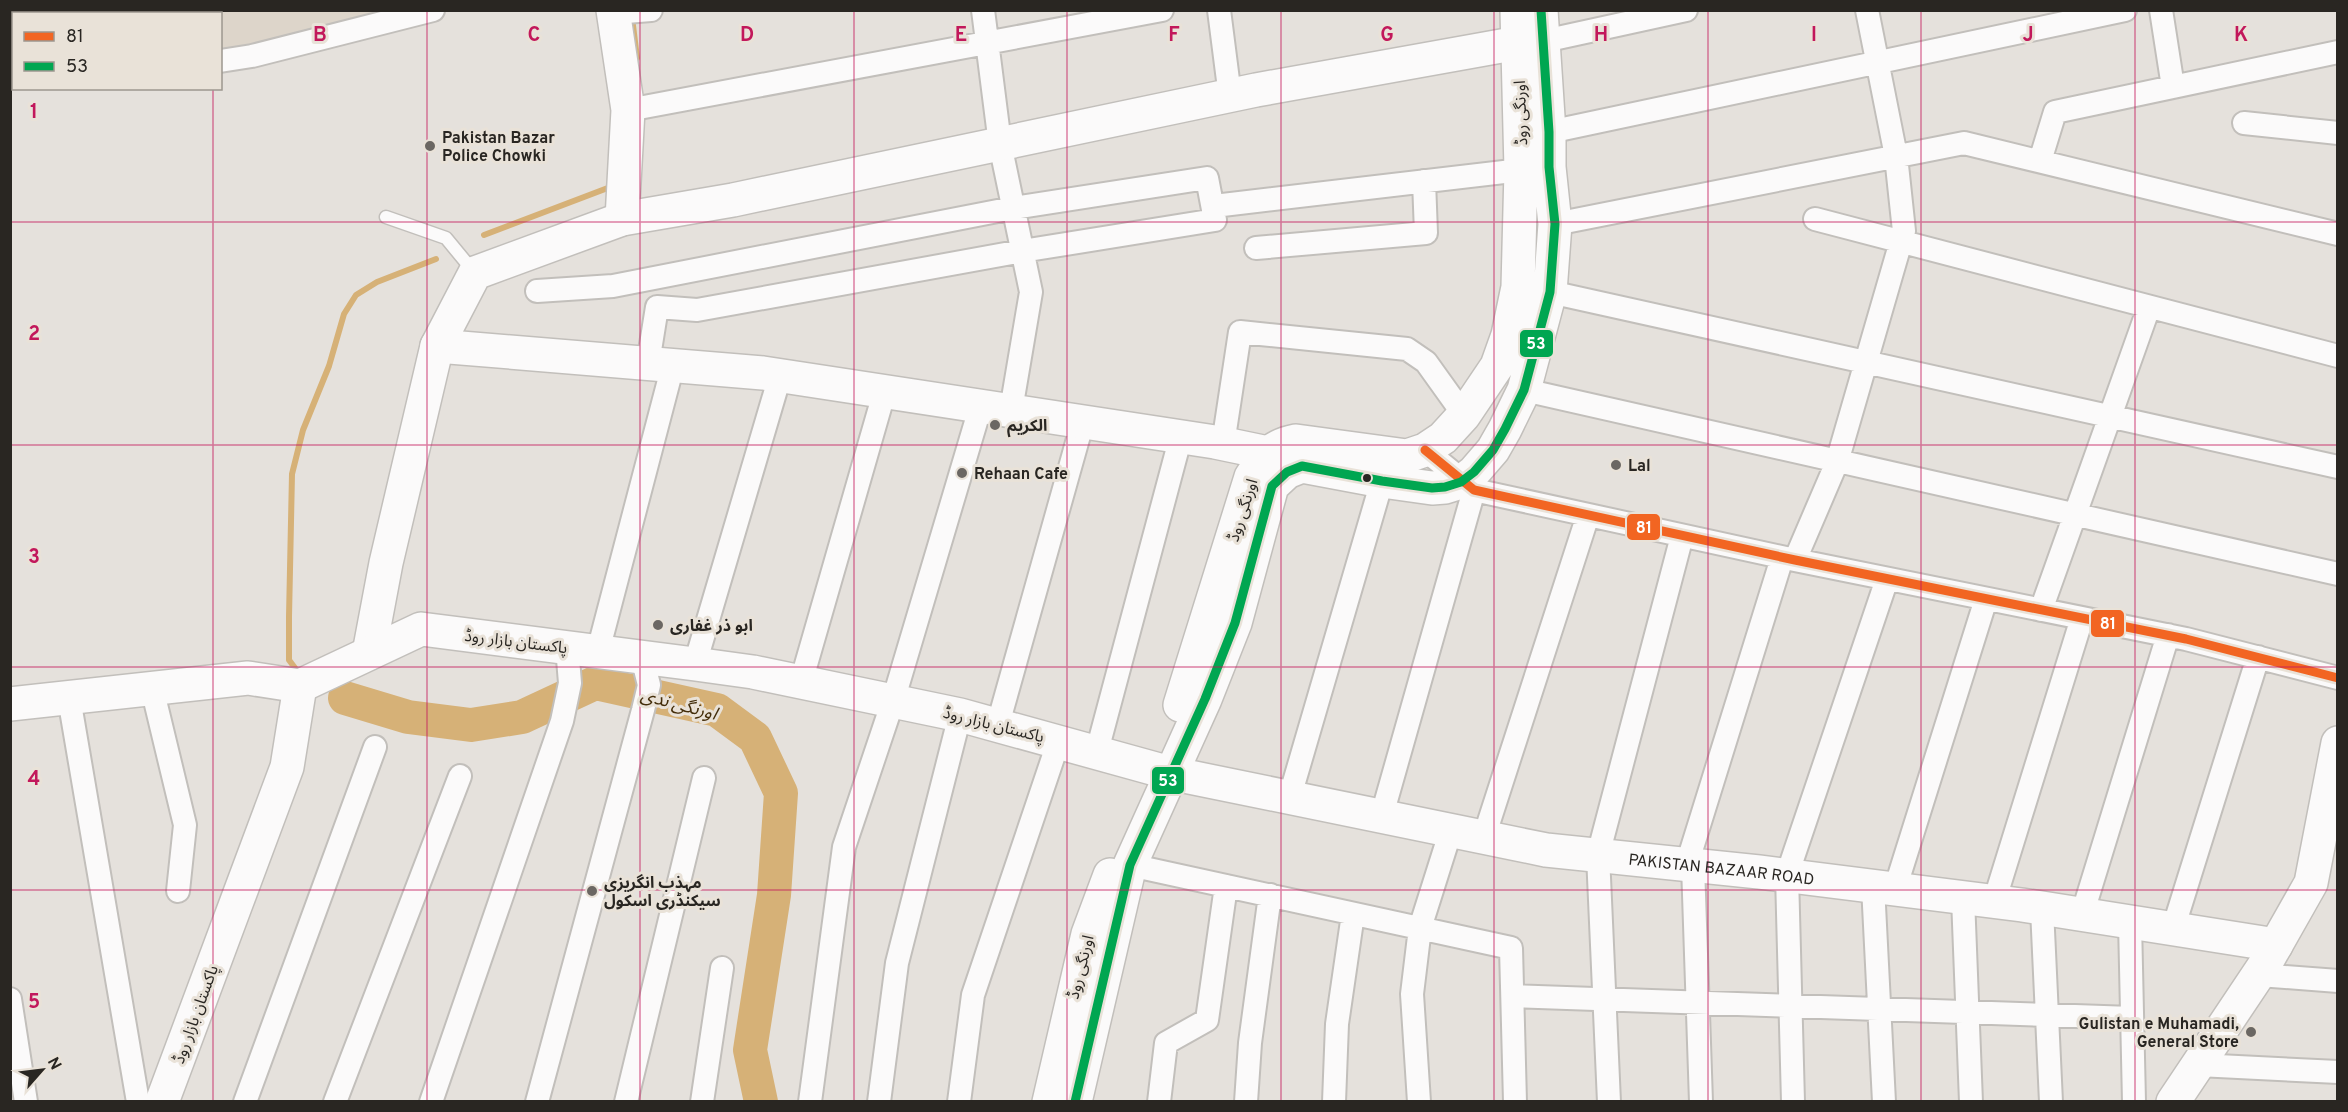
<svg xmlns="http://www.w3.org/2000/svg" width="2348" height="1112" font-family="Overpass,'Noto Sans Arabic',sans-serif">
<rect width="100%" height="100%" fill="#e5e1dc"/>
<path fill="#ddd5ca" d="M111 11H399L221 53 220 14H112Z"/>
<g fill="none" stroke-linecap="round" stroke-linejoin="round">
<path stroke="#d6b177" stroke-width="6" d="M632 17 637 58
M484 235 613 186
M298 672 289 660V617L292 474 303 430 329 366 344 314 356 295 377 282 436 259"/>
<path stroke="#d6b177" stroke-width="34" d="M345 698 408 717 471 725 522 717 595 683 717 710 755 738 781 793 774 895 750 1050 761 1102"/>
<g stroke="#c2bfbb" stroke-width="15">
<path id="lane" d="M386 217 446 238 474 272"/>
</g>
<g stroke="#c2bfbb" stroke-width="26">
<path id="street" d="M95 10 98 14
M983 10 1000 144 1031 292 1011 410
M1219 10 1230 96
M2161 10 2173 87
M613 13 651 10
M27 14 37 10
M1544 41 1686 10
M220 61 252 56 433 10
M628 110 1162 10
M2244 123 2338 133
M1549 132 2125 10
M2040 161 2055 112 2338 52
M1214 206 1521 170
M1815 219 2338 356
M1555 224 1964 143 2338 234
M1256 248 1426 233 1424 181
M537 291 613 286 1013 208 1207 178 1215 220 1022 251 697 310 657 307 648 363
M1550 292 2338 467
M1524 390 2338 574
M1223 444 1240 332 1407 349 1426 362 1464 415
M1425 450 1474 490 1795 560 2186 639 2338 678
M1795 560 1837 462 1904 231 1896 156 1867 10
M2041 610 2149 307
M598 651 673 365
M695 664 780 376
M801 682 885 390
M152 688 185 825 178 891
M69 698 138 1102
M998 724 1083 421
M1097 751 1181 436
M1290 796 1382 481
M1382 815 1474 490
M1484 837 1588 515
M1687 864 1782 558
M1130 865 1511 948 1515 1102
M1693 865 1701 1102
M1873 886 1884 1102
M1895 889 1986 599
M1963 898 1971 1102
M1994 902 2082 618
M2042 909 2051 1102
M2082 915 2168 635
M2130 922 2134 1102
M2173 929 2258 657
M2259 975 2338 981
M1513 996 2132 1018
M10 999 26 1102
M2198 1065 2338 1072
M245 1102 375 747
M335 1102 460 776
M431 1102 562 721 570 683 567 647
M537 1102 643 710 649 685 642 657
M626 1102 704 778
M702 1102 722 968
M810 1102 844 847 893 701 981 405
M879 1102 897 963 960 715
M959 1102 973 995 1059 740
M1159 1102 1166 1043 1207 1020 1226 886
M1246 1102 1250 1043 1270 895
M1334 1102 1337 1024 1353 914
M1419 1102 1412 994 1420 928 1451 830
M1609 1102 1598 855 1682 536
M1793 1102 1787 875 1887 579"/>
</g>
<g stroke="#c2bfbb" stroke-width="36">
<g id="secondary">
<path d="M613 10 628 110 622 219"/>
<path d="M437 346 763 373 1215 442 1268 453 1290 467"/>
<path d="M369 653 386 563 437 346 475 273 622 219 733 200 1256 90 1518 43"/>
<path id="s1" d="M300 686 421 629 695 664 753 672 960 715 1170 773 1546 850 1759 872 2022 905 2276 945"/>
<path d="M10 704 248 678 300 686"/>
<path d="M162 1102 287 767 300 686"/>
<path d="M2173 1102 2264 966 2311 883 2338 743"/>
</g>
</g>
<g stroke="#c2bfbb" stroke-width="36">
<path id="primary" d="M1180 705 1251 477C1265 457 1270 446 1296 441L1407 456 1425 450 1443 438 1464 415 1497 366 1508 335 1518 287 1521 170 1517 10
M1049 1102 1088 934 1110 875
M1075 1102 1130 865 1205 699 1235 623 1272 486 1287 472 1302 466 1382 481 1432 488 1445 487 1461 482 1474 472 1493 450 1505 429 1524 390 1550 292 1555 224 1549 167V132L1541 10"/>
</g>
<use href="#lane" stroke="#fbfafa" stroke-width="12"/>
<use href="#street" stroke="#fbfafa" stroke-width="22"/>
<use href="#secondary" stroke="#fbfafa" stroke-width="33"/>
<use href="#primary" stroke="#fbfafa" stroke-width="33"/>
<g stroke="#e9e2d8" stroke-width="14">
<path id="bus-1" d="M1425 450 1474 490 1795 560 2186 639 2338 678"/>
</g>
<g stroke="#e9e2d8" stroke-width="14">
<path id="bus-2" d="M1075 1102 1130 865 1205 699 1235 623 1272 486 1287 472 1302 466 1382 481 1432 488 1445 487 1461 482 1474 472 1493 450 1505 429 1524 390 1550 292 1555 224 1549 167V132L1541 10"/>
</g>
<use href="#bus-1" stroke="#f26522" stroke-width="9"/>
<use href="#bus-2" stroke="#00a651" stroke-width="9"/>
</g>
<path fill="none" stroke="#c2185b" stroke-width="1.5" stroke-opacity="0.55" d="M213 10V14M427 10V1102M640 10V1102M854 10V1102M1067 10V1102M1281 10V1102M1494 10V1102M1708 10V1102M1921 10V1102M2135 10V1102M213 88V1102M10 222H2338M10 445H2338M10 667H2338M10 890H2338"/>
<g fill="#6b6763" stroke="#e9e2d8" stroke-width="2">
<circle cx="430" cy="146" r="6"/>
<circle cx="995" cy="425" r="6"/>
<circle cx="1616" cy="465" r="6"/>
<circle cx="962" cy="473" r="6"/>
<circle cx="658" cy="625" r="6"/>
<circle cx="592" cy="891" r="6"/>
<circle cx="2251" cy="1032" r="6"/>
</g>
<circle fill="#292622" stroke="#e9e2d8" stroke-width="2" cx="1367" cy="478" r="5"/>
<g text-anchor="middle" stroke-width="6" stroke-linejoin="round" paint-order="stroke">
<g font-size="16" fill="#292622" stroke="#e9e2d8">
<text transform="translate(1520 113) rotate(-92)" y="6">اورنگی روڈ</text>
<text transform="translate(1242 510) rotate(-72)" y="6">اورنگی روڈ</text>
<text transform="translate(516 641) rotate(7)" y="6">پاکستان بازار روڈ</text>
<text transform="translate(994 724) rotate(14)" y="6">پاکستان بازار روڈ</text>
<text dy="6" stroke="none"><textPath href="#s1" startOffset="1458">PAKISTAN BAZAAR ROAD</textPath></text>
<text transform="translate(1080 967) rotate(-76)" y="6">اورنگی روڈ</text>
<text transform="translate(195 1014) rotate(-70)" y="6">پاکستان بازار روڈ</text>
</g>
<g font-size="16" font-weight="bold" fill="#292622" stroke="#e9e2d8" text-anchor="start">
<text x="442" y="143">Pakistan Bazar<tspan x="442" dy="18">Police Chowki</tspan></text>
<text x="1007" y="431">الکریم</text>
<text x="1628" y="471">Lal</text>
<text x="974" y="479">Rehaan Cafe</text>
<text x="670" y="631">ابو ذر غفاری</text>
<text x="604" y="888">مہذب انگریزی<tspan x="604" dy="18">سیکنڈری اسکول</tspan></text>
<text x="2239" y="1029" text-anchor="end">Gulistan e Muhamadi,<tspan x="2239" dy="18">General Store</tspan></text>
</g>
<g font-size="18" font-style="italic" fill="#442e0b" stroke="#e9e2d8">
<text transform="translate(679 704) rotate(15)" y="6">اورنگی ندی</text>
</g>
</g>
<g font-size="20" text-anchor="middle" font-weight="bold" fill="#c2185b" stroke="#e9e2d8" stroke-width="6" stroke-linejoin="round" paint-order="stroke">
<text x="320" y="41">B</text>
<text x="534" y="41">C</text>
<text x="747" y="41">D</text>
<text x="961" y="41">E</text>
<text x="1174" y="41">F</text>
<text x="1387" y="41">G</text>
<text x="1601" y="41">H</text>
<text x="1814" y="41">I</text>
<text x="2028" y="41">J</text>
<text x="2241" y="41">K</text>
<text x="34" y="118">1</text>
<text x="34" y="340">2</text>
<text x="34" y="563">3</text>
<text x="34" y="785">4</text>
<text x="34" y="1008">5</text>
</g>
<g stroke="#e9e2d8" stroke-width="2">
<rect x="1519" y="329" width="35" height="29" rx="6" fill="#00a651"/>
<rect x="1626" y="513" width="35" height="28" rx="6" fill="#f26522"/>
<rect x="2090" y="609" width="35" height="29" rx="6" fill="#f26522"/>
<rect x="1151" y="766" width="34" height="29" rx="6" fill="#00a651"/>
</g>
<g font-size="16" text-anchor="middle" font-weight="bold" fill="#fff">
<text x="1536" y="349">53</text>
<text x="1644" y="533">81</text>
<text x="2108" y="629">81</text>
<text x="1168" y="786">53</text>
</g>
<rect width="2348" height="1112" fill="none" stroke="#292622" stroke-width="24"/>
<rect x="12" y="12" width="210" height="78" fill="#e9e2d8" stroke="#9c978f" stroke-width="1.5"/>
<rect x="24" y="32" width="30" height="9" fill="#f26522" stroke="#9c978f" stroke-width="1.5"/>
<text x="66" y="42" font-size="18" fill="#292622">81</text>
<rect x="24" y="62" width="30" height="9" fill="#00a651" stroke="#9c978f" stroke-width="1.5"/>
<text x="66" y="72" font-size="18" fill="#292622">53</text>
<g transform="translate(42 1070) rotate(62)" stroke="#e9e2d8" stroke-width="4.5" paint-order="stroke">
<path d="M0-4.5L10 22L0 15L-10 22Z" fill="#292622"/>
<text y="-9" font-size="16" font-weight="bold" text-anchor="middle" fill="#292622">N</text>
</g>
</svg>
